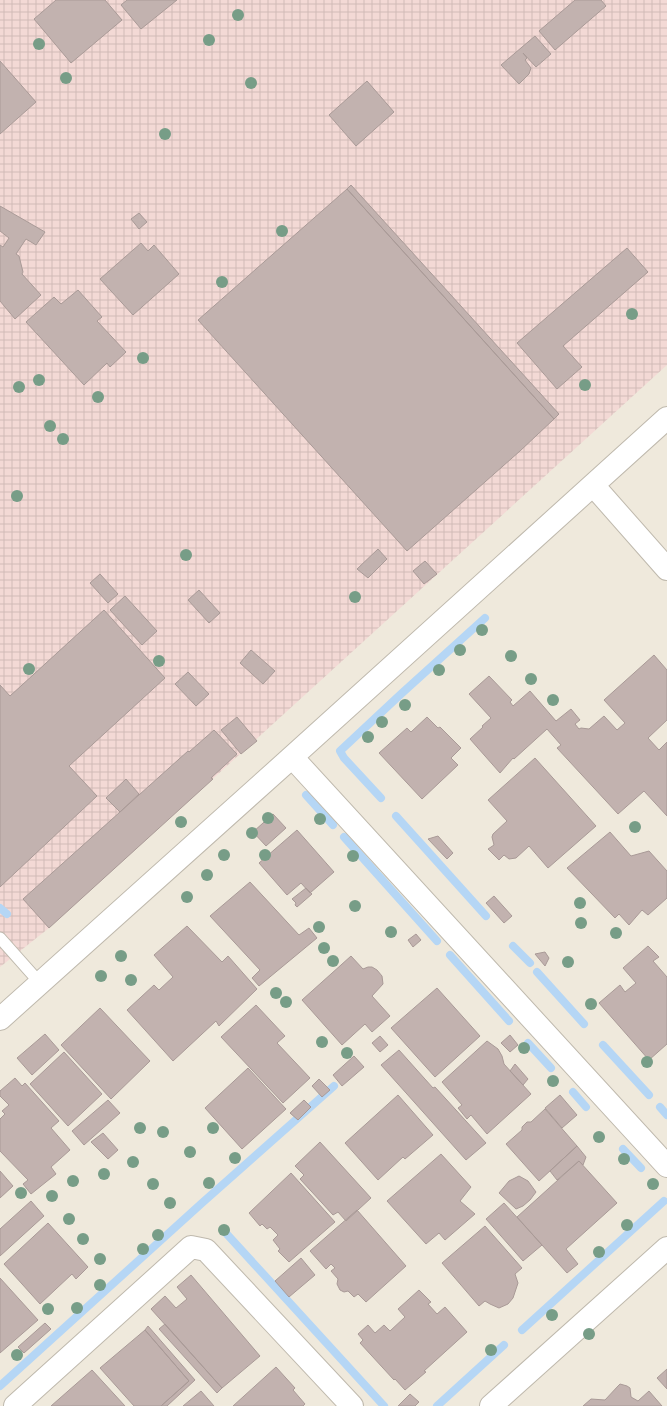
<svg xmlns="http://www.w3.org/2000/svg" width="667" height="1406" font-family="Arial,sans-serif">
<defs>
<pattern id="industrial-grid" width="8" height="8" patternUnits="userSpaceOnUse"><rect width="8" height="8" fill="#f3d9d5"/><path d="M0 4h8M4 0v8" fill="none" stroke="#d1bbb7"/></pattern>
</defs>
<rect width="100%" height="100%" fill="#efe9dc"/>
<path fill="url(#industrial-grid)" d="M0 0H667V365L49 928 0 967Z"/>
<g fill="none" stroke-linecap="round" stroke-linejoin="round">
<path stroke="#b5d6f5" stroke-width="8" d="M306 795 333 825
M381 798 344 758 340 751 401 694 485 618
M396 816 486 916
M344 837 437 941
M0 908 7 914
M513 946 530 963
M450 955 509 1021
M537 972 584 1024
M528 1043 551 1068
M603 1045 649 1095
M573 1092 586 1107
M660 1107 667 1115
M623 1149 641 1168
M224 1231 384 1406
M522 1330 664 1201
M0 1386 202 1203 334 1086
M437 1406 504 1345"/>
</g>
<path fill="#c2b2af" stroke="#a99a97" d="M56 0H105L122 20 71 63 34 19Z
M127 0H177L141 29 121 5Z
M575 0H601L606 6 555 50 539 31Z
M535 36 551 54 536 67 523 53 527 58 525 60 531 68 529 74 519 84 501 65Z
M0 61 36 102 0 134Z
M367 81 394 112 356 146 329 115Z
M351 185 559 414 554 419 347 189Z
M347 189 554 419 520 451 407 551 198 320Z
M0 206 45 232 36 245 26 239 16 254 19 256 23 272 22 274 41 295 15 319 0 301V245L3 247 9 238 0 231Z
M139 213 147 222 139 229 131 219Z
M141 243 148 251 154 245 179 274 133 315 100 279Z
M627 248 648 272 563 346 582 367 557 389 517 343Z
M78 290 102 317 97 321 126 352 110 367 107 363 84 385 26 322 54 297 61 304Z
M378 549 387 559 368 578 357 569Z
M425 561 437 574 424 584 413 571Z
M100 574 118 594 108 603 90 583Z
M199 590 220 613 209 623 188 600Z
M125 596 157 631 142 645 110 610Z
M104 610 165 678 69 766 97 796 0 887V685L10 696Z
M251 650 275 671 263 684 240 663Z
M654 655 667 670V720L648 738 659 750 667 742V816L644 791 618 814 557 748 561 745 547 729 514 759 513 758 500 773 470 739 483 727 482 726 491 718 469 694 489 676 512 700 510 702 513 706 530 691 556 721 571 709 580 720 575 724 579 729 581 728 589 729 604 716 617 730 625 723 604 700Z
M188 672 209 694 196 706 175 684Z
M237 717 257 741 241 754 221 730Z
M427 717 438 728 440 727 461 748 451 758 458 765 422 799 379 753 407 728 411 732Z
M214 730 237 754 211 778 213 779 49 928 23 899 188 751 189 752Z
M535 758 596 826 548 868 529 846 516 858 509 859 504 855 499 860 488 849 494 845 492 837 493 834 507 821 488 800Z
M126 779 139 794 120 812 106 798Z
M273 814 286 828 266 846 253 832Z
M297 830 334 872 310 893 301 883 287 895 259 863Z
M610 832 631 856 649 851 667 871V898L648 915 642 910 629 925 619 914 615 918 567 868Z
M438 836 453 853 447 859 428 839Z
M250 882 299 935 309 928 317 938 259 986 252 978 260 970 210 916Z
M306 888 312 894 297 907 295 905 296 903 292 899Z
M494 896 512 916 504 923 486 903Z
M187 926 222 962 228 956 257 989 219 1026 216 1021 173 1061 127 1010 154 985 159 990 173 977 154 955Z
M416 934 421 940 413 947 408 940Z
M648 946 659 957 653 961 667 977V1044L649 1060 599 1003 620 985 625 992 636 983 623 968Z
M545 952 549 958 545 966 535 954Z
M351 956 363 969 368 967H372L377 970 382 976 383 984 372 996 390 1016 372 1032 365 1024 342 1045 302 1000Z
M437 988 480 1036 435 1077 391 1028Z
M256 1005 285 1036 277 1043 310 1078 283 1103 221 1037Z
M100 1008 150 1061 111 1099 61 1045Z
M45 1034 59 1050 32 1075 17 1058Z
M510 1035 518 1045 510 1052 501 1043Z
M380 1036 388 1045 380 1052 372 1043Z
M487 1041 498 1049 502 1056 504 1064 531 1094 487 1134 471 1115 467 1119 458 1108 462 1105 442 1082Z
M399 1050 433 1088 435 1087 486 1143 466 1160 381 1065Z
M64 1052 102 1094 68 1126 30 1084Z
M354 1056 364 1067 342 1086 333 1075Z
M515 1064 528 1079 523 1085 510 1071Z
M248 1068 286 1109 242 1149 205 1108Z
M15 1078 22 1086 25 1083 59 1121 51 1128 70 1150 51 1167 56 1174 31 1194 23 1184 28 1180 0 1151V1119L5 1114 2 1111 9 1105 0 1096V1091Z
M319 1079 330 1090 322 1097 312 1086Z
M398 1095 433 1135 405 1159 403 1157 378 1180 345 1143Z
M560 1095 577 1115 562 1128 545 1108Z
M108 1100 120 1113 84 1145 72 1131Z
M304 1100 311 1107 298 1120 290 1113Z
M545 1109 577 1146 539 1181 506 1144 522 1130V1127L527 1122H531Z
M103 1133 118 1150 108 1159 91 1142Z
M320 1142 371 1198 346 1221 338 1212 333 1215 300 1179 304 1175 295 1166Z
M577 1146 586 1157 583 1165 579 1161 557 1180 550 1171Z
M441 1154 471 1187 460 1201 475 1214 445 1240 439 1233 426 1244 387 1201Z
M579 1161 617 1203 566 1249 578 1264 567 1273 517 1217Z
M0 1171 13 1186 0 1198Z
M291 1173 335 1222 289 1262 278 1251 280 1249 273 1240 278 1235 270 1227 267 1229 262 1224 260 1226 249 1213Z
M519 1176 528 1181 536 1192 530 1200 523 1206 516 1209 499 1193 509 1181Z
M31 1201 44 1216 0 1256V1229Z
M504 1203 542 1245 523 1261 486 1219Z
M357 1210 406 1266 366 1302 358 1294 354 1297 348 1291 344 1292 340 1290 337 1284 338 1279 331 1271 335 1268 331 1264 326 1269 310 1251Z
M48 1223 88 1267 76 1279 72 1274 40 1304 4 1264Z
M485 1226 522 1268 515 1274 518 1283 513 1298 508 1304 499 1308 490 1304 485 1301 479 1306 442 1263Z
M301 1258 315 1275 289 1297 275 1281Z
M191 1275 260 1356 222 1388 151 1309 165 1296 176 1308 187 1299 177 1287Z
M0 1278 38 1320 0 1353Z
M419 1290 431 1302 428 1304 437 1314 445 1307 467 1332 424 1371 426 1372 405 1390 395 1379 394 1380 360 1343 363 1340 358 1334 368 1325 375 1333 384 1325 390 1331 405 1317 398 1309Z
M45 1323 51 1329 24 1353 18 1347Z
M165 1324 222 1388 217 1393 159 1329Z
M148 1326 195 1380 167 1406H161L189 1381 145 1330Z
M145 1330 189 1381 161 1406H134L100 1368Z
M276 1367 295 1388 293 1390 305 1404 303 1406H233Z
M667 1369V1389L657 1378Z
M92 1370 125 1406H51Z
M620 1384 627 1386 630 1388 631 1397 638 1401 649 1391 662 1406H583L591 1399 605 1400 618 1386Z
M201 1391 214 1406H183Z
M410 1394 419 1402 415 1406H398Z"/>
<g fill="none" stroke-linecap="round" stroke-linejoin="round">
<g stroke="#bfb9ad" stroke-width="13">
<path id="service" d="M0 938 40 983"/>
</g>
<g stroke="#bfb9ad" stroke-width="24">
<path id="minor" d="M593 485 667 569
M292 757 667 1166
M0 1019 292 757 667 418
M15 1406 191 1247 206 1250 352 1406
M491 1406 667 1248"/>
</g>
<use href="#service" stroke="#fff" stroke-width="11"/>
<use href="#minor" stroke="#fff" stroke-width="22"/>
</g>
<g fill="#779d87">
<circle cx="238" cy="15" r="6"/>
<circle cx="209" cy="40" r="6"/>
<circle cx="39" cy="44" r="6"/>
<circle cx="66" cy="78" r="6"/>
<circle cx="251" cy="83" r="6"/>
<circle cx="165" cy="134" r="6"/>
<circle cx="282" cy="231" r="6"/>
<circle cx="222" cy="282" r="6"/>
<circle cx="632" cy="314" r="6"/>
<circle cx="143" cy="358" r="6"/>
<circle cx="39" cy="380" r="6"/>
<circle cx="585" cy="385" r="6"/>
<circle cx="19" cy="387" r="6"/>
<circle cx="98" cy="397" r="6"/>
<circle cx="50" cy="426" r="6"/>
<circle cx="63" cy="439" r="6"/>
<circle cx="17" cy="496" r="6"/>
<circle cx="186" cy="555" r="6"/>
<circle cx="355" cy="597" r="6"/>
<circle cx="482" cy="630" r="6"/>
<circle cx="460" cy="650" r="6"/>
<circle cx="511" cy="656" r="6"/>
<circle cx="159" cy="661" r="6"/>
<circle cx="29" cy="669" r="6"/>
<circle cx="439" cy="670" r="6"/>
<circle cx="531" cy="679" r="6"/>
<circle cx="553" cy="700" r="6"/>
<circle cx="405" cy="705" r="6"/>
<circle cx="382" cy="722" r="6"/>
<circle cx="368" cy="737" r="6"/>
<circle cx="268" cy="818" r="6"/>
<circle cx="320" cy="819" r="6"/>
<circle cx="181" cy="822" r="6"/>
<circle cx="635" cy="827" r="6"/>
<circle cx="252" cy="833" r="6"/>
<circle cx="224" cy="855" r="6"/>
<circle cx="265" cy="855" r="6"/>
<circle cx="353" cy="856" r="6"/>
<circle cx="207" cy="875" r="6"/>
<circle cx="187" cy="897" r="6"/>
<circle cx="580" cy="903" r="6"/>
<circle cx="355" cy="906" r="6"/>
<circle cx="581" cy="923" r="6"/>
<circle cx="319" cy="927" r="6"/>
<circle cx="391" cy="932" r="6"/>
<circle cx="616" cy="933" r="6"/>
<circle cx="324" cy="948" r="6"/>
<circle cx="121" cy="956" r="6"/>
<circle cx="333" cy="961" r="6"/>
<circle cx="568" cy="962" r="6"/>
<circle cx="101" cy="976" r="6"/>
<circle cx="131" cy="980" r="6"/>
<circle cx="276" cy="993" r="6"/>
<circle cx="286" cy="1002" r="6"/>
<circle cx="591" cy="1004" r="6"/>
<circle cx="322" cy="1042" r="6"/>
<circle cx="524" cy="1048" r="6"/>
<circle cx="347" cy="1053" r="6"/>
<circle cx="647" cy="1062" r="6"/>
<circle cx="553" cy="1081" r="6"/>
<circle cx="140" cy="1128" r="6"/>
<circle cx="213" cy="1128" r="6"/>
<circle cx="163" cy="1132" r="6"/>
<circle cx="599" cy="1137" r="6"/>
<circle cx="190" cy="1152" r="6"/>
<circle cx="235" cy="1158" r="6"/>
<circle cx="624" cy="1159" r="6"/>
<circle cx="133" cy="1162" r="6"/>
<circle cx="104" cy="1174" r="6"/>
<circle cx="73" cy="1181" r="6"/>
<circle cx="209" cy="1183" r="6"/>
<circle cx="153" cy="1184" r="6"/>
<circle cx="653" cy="1184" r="6"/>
<circle cx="21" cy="1193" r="6"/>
<circle cx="52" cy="1196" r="6"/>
<circle cx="170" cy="1203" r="6"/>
<circle cx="69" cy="1219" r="6"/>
<circle cx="627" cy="1225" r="6"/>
<circle cx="224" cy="1230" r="6"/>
<circle cx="158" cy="1235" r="6"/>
<circle cx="83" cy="1239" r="6"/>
<circle cx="143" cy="1249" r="6"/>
<circle cx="599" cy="1252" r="6"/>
<circle cx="100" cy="1259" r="6"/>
<circle cx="100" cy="1285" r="6"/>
<circle cx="77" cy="1308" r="6"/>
<circle cx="48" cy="1309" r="6"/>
<circle cx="552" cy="1315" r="6"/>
<circle cx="589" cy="1334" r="6"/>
<circle cx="491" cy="1350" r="6"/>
<circle cx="17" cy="1355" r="6"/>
</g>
</svg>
